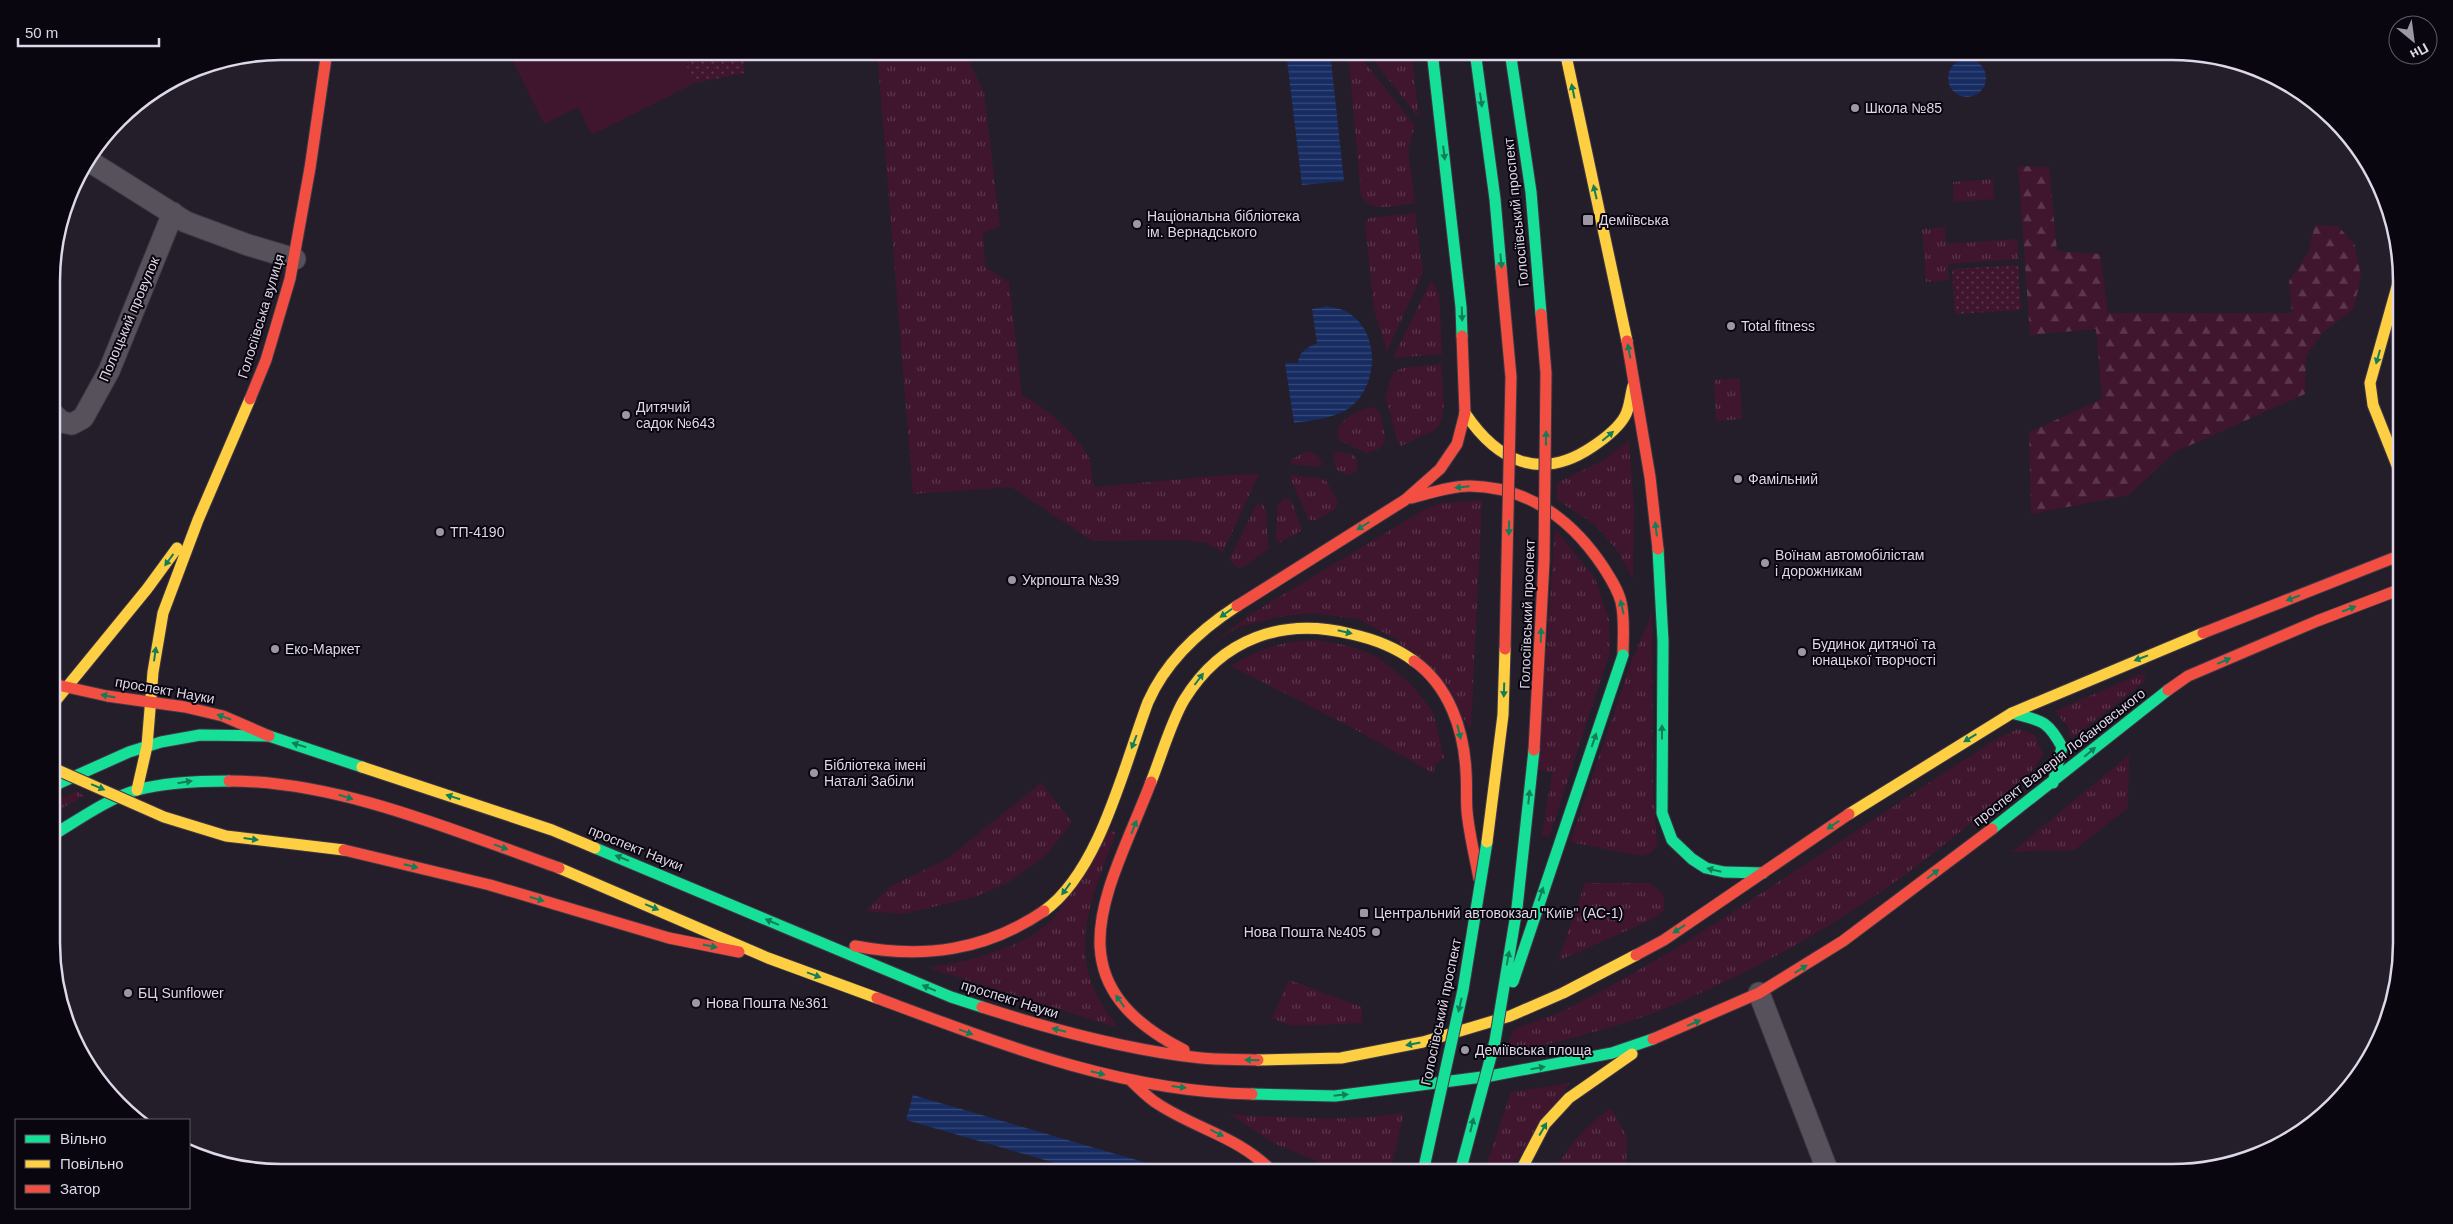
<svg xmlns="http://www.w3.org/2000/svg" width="2453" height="1224" font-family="Helvetica,sans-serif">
<defs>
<pattern id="grass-tufts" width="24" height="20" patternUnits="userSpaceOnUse" patternTransform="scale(1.25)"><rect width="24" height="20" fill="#40162e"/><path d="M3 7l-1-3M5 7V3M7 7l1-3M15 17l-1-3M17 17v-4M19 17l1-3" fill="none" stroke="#5b374c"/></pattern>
<pattern id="forest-firs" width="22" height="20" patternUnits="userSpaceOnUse" patternTransform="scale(1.25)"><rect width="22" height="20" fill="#40162e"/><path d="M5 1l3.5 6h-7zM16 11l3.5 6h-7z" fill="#5b374c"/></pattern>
<pattern id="park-dots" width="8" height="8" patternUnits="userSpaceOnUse" patternTransform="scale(1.25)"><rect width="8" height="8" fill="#40162e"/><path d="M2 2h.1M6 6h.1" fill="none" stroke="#5b374c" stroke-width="1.8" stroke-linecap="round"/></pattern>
<pattern id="water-rules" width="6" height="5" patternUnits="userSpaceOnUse" patternTransform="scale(1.25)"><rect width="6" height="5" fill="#172c62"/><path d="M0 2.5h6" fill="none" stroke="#384a78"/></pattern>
</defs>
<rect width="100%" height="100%" fill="#241d2a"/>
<path fill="url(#grass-tufts)" d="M877 51H972L969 61 984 92 1000 226 983 233 985 267 1009 282 1022 395C1047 409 1073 430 1088 456 1093 465 1090 477 1095 487L1226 475 1259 474 1223 552 1205 543 1186 540 1092 541 1011 487 913 494Z
M1348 51H1356L1415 126 1408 150 1415 203C1397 205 1371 214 1361 196Z
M1366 51H1411L1419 118Z
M1993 179 1994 199 1954 202 1953 182Z
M1415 213 1423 272 1387 351 1374 309 1365 223 1369 218Z
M1945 227 1946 244 2017 239 2019 259 1948 264 1949 280 1926 282 1922 229Z
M1431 280 1439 294 1442 354 1393 358Z
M1441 364 1444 403 1442 418 1439 425 1434 430 1401 446 1397 441 1386 397 1393 372 1403 368Z
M1740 378 1742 419 1716 421 1714 380Z
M1370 407 1375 408 1380 413 1386 440 1379 449 1366 453 1339 440C1331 422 1357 411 1370 407Z
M1629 440 1634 507 1633 579 1617 550 1594 524 1557 500V483L1606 459Z
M1308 451 1318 456 1322 464 1320 467 1290 464 1292 459Z
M1337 451 1355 456 1357 461V470L1349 475 1337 470 1333 457Z
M1291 475 1325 479 1338 501 1336 508 1317 520H1309L1290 478Z
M1285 498 1291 500 1302 530 1279 543 1276 540 1277 506Z
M1482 500 1471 728 1396 639 1358 619 1311 613 1278 617 1239 627 1212 643 1254 612 1427 508 1442 503Z
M1262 503 1266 511 1268 549 1240 569 1229 560 1256 505Z
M1555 529 1595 578 1609 620 1610 652 1549 837 1542 836 1552 772 1538 770Z
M1652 613 1653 791 1657 845 1651 853 1642 856 1570 842 1632 660Z
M1318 640 1349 646 1378 657 1411 684 1433 712 1444 758 1436 764 1433 773 1349 726 1231 666C1266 646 1279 642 1318 640Z
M2141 674 2146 676 2144 682 2071 739 2068 727 2055 711Z
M2018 729 2035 735 2043 754 2033 770C1979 816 1924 864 1864 903 1806 942 1742 975 1678 1003 1623 1027 1562 1041 1504 1054L1514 1029 1559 1013 1609 987 1682 945 1996 739Z
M2129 755 2128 808 2074 850 2012 852Z
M1041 783 1072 822 1046 855 1009 882 975 897 903 914 866 911 889 887 947 859Z
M76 791 84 796 53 813V803Z
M1109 830 1116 833C1089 906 1061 960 1119 1028L929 968 973 959 1011 946 1035 934 1055 917Z
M1585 883H1649L1662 892 1664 899V910L1655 918 1558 961Z
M1289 980 1362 1007V1023L1291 1026 1272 1018Z
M1570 1083 1509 1172H1484L1511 1092Z
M1611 1108 1627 1137 1626 1172H1554C1568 1145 1586 1126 1611 1108Z
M1404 1113 1390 1172H1344L1273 1143 1230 1114C1289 1118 1346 1122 1404 1113Z"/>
<path fill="url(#forest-firs)" d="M2018 166 2049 167 2057 251 2100 254 2108 313H2292L2289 281 2308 253 2315 225 2338 226 2355 245 2361 277 2353 310 2323 332 2306 356 2305 394 2175 452 2129 495 2031 514 2029 432 2102 399 2096 329 2030 335Z"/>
<path fill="url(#park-dots)" d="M679 51H743L744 73 695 83Z
M2018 265 2021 310 1955 314 1952 269Z"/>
<path fill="#40162e" d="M508 51H679L695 83 592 135 578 107 544 124Z"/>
<path fill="url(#water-rules)" d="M1286 51H1330L1344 181 1302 185Z
M1948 78a19 19 0 1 1 38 0a19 19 0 1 1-38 0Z
M1328 306C1334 308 1342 309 1347 312 1381 331 1379 387 1349 408 1333 419 1313 420 1294 423L1285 363H1298C1299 351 1307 348 1317 343L1312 309Z
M913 1095 1181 1173H1090L906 1120Z"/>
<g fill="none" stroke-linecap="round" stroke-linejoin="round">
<g stroke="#3f3945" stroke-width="23">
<path id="street" d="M89 161 186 222 248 245 295 259
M52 413 62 422 72 424 83 418 109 371 173 213
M1759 993 1828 1172"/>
</g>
<g stroke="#3f3945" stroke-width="13">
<path id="fast" d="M1432 51 1461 307 1462 336
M1658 549 1663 641 1662 813 1672 840 1692 859 1706 868 1724 872 1763 873
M2012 713C2041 721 2047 719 2062 747L2053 783
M53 786 129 752 161 742 200 735 269 736 362 767
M1992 829 2168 690
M53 835C78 820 109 798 137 790 166 782 199 781 229 781
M595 848 951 997 982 1007
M1252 1094 1335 1096 1490 1076 1612 1053 1653 1039"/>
</g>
<g stroke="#3f3945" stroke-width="13">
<path id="slow" d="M1565 51 1627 341
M2400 276 2370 383 2373 405 2400 473
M1465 413C1497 461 1540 482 1592 447 1604 439 1618 429 1625 416 1630 407 1630 396 1633 386
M53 704 147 589 177 548
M362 767 552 830 595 848
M1151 782C1161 757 1171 722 1184 700 1222 638 1283 617 1351 634 1374 639 1395 647 1414 661
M137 790 147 746 153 672 163 613 198 520 250 399
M1849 814 2012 713 2203 633
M559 868 768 958 877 998
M1044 911C1100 871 1124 765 1148 702 1166 661 1200 630 1237 606
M1258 1060 1341 1058 1423 1042 1510 1016 1563 993 1636 955
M1520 1172 1545 1124 1569 1098 1632 1054"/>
</g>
<g stroke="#3f3945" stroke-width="13">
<path id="jam" d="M1627 341 1650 477 1658 549
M250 399 266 360 290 279 310 168 327 51
M1411 498C1430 493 1450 486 1470 486 1529 487 1573 521 1604 568 1611 579 1618 590 1621 602 1625 619 1623 637 1623 655
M1237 606 1405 500 1440 469 1457 444 1465 413 1462 336
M2203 633 2401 555
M1414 661C1449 686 1464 730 1466 772 1467 785 1466 798 1467 811 1469 834 1475 856 1479 879
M53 684 107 696 185 707 223 716 269 736
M2168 690 2188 676 2317 621 2401 589
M229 781C339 781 455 831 559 868
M1151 782C1109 891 1047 980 1184 1050
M490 885 669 938 739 952
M855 946C923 959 985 951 1044 911
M1636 955 1664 940 1849 814
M877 998C998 1043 1121 1092 1252 1094
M982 1007C1053 1030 1127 1050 1201 1058 1220 1060 1239 1059 1258 1060
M1653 1039 1759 993 1843 941 1992 829
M1131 1081C1140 1089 1148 1098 1158 1104 1198 1130 1238 1136 1274 1173"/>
</g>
<use href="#street" stroke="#56515b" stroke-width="21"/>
<use href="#fast" stroke="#16e098" stroke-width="11"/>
<use href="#slow" stroke="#ffcf43" stroke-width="11"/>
<use href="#jam" stroke="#f24e42" stroke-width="11"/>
<g stroke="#3f3945" stroke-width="13" stroke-linecap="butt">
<path id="fast-bridge" d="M1475 51 1495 199 1501 268
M1510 51 1531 192 1541 314
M1513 982 1623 655
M1423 1172 1463 990 1487 842
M1460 1172 1495 1041 1517 908 1534 750"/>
</g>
<g stroke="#3f3945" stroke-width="13" stroke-linecap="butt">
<path id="slow-bridge" d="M53 768 164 817 226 836 344 850
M1487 842 1503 715 1505 649"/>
</g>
<g stroke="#3f3945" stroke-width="13" stroke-linecap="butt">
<path id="jam-bridge" d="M1501 268 1511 377 1505 649
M1534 750 1544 561 1546 373 1541 314
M344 850 490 885"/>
</g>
<use href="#fast-bridge" stroke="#16e098" stroke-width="11"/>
<use href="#slow-bridge" stroke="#ffcf43" stroke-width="11"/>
<use href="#jam-bridge" stroke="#f24e42" stroke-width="11"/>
</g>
<defs><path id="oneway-solid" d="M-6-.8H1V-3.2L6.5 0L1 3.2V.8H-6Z" transform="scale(1.25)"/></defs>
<g fill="#117e5a">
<use href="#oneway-solid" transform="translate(1573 91) rotate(-102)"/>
<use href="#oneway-solid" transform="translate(1481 100) rotate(82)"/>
<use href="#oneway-solid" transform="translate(1444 153) rotate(83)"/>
<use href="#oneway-solid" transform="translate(1595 192) rotate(-103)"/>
<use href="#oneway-solid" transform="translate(1501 261) rotate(85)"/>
<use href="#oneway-solid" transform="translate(1462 314) rotate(88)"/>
<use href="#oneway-solid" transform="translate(1629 351) rotate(-101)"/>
<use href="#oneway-solid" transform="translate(2378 357) rotate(106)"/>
<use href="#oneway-solid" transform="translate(1608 436) rotate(-40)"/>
<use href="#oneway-solid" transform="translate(1546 438) rotate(-89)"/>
<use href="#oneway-solid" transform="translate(1462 487) rotate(174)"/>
<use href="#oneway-solid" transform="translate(1363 526) rotate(148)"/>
<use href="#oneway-solid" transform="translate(1509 528) rotate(91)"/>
<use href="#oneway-solid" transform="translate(1656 529) rotate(-97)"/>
<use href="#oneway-solid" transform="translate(169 560) rotate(126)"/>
<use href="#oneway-solid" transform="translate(2293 598) rotate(159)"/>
<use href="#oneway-solid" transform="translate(1622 607) rotate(-103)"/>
<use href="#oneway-solid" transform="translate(2349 609) rotate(-21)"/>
<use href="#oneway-solid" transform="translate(1226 613) rotate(145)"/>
<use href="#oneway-solid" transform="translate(1345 632) rotate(13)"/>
<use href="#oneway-solid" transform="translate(1541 635) rotate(-88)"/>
<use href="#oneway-solid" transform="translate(155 654) rotate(-82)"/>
<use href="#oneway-solid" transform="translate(2141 658) rotate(159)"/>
<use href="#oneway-solid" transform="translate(2224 661) rotate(-23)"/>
<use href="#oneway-solid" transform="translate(1199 679) rotate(-53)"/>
<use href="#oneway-solid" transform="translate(1504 690) rotate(92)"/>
<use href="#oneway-solid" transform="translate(108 696) rotate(-169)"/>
<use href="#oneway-solid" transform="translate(224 717) rotate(-161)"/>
<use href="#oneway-solid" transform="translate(1459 732) rotate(76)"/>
<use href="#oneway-solid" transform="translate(1662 732) rotate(-90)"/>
<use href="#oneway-solid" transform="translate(1970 738) rotate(149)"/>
<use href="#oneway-solid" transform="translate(1594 740) rotate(-71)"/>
<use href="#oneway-solid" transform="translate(1134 742) rotate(111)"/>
<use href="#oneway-solid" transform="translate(299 745) rotate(-163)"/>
<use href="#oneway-solid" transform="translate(2090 752) rotate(-40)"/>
<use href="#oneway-solid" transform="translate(185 782) rotate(-9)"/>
<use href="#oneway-solid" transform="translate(98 787) rotate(23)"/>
<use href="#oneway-solid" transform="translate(346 797) rotate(17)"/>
<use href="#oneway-solid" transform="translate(453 797) rotate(-162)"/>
<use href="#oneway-solid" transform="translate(1529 797) rotate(-84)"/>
<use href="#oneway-solid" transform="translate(1833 825) rotate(146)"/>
<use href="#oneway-solid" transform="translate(1134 827) rotate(-69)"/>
<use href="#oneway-solid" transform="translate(251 839) rotate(7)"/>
<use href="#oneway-solid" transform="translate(501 847) rotate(20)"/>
<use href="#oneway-solid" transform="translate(622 858) rotate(-158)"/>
<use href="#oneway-solid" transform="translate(411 866) rotate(14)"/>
<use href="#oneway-solid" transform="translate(1714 870) rotate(-166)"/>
<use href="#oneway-solid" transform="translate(1933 874) rotate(-37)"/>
<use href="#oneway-solid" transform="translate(1066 889) rotate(126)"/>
<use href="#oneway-solid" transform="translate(1541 894) rotate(-71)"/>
<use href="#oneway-solid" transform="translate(537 899) rotate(16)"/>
<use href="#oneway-solid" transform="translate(652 907) rotate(23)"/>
<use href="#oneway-solid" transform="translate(772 922) rotate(-157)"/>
<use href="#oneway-solid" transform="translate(1679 929) rotate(146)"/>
<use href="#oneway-solid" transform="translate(710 946) rotate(12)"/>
<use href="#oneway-solid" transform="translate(1508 958) rotate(-80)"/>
<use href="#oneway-solid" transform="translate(1801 969) rotate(-32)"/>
<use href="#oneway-solid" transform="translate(814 975) rotate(20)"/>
<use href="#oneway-solid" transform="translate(929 988) rotate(-157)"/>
<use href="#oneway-solid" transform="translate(1120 1001) rotate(-126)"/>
<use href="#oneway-solid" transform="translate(1460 1005) rotate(103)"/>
<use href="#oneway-solid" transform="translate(1694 1023) rotate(-23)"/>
<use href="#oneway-solid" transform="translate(1059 1030) rotate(-166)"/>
<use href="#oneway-solid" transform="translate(966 1032) rotate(20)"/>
<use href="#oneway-solid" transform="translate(1413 1044) rotate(169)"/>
<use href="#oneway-solid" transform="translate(1252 1060) rotate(-178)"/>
<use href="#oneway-solid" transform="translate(1538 1068) rotate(-10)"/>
<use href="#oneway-solid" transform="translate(1098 1073) rotate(14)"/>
<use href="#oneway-solid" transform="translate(1179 1087) rotate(7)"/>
<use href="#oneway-solid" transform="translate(1341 1095) rotate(-6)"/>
<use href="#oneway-solid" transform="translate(1472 1125) rotate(-76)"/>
<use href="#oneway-solid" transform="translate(1543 1129) rotate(-60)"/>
<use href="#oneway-solid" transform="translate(1217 1133) rotate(26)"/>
</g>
<g fill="#9d96a5" stroke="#0a060f" stroke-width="2">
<circle cx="1855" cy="108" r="5"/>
<rect x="1582" y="214" width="12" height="12" rx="2.5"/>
<circle cx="1137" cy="224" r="5"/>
<circle cx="1731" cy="326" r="5"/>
<circle cx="626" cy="415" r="5"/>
<circle cx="1738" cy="479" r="5"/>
<circle cx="440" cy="532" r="5"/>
<circle cx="1765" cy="563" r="5"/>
<circle cx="1012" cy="580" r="5"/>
<circle cx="275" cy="649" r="5"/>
<circle cx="1802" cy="652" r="5"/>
<circle cx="814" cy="773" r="5"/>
<rect x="1359" y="908" width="10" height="10" rx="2.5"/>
<circle cx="1376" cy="932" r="5"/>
<circle cx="128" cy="993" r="5"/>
<circle cx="696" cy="1003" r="5"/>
<circle cx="1465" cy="1050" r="5"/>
</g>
<g text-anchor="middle" stroke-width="4" stroke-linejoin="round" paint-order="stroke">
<g font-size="14" fill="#ded7e7" stroke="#0a060f" text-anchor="start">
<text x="1865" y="113">Школа №85</text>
<text x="1147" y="221">Національна бібліотека<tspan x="1147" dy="16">ім. Вернадського</tspan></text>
<text x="1599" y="225">Деміївська</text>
<text x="1741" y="331">Total fitness</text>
<text x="636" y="412">Дитячий<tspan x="636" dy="16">садок №643</tspan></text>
<text x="1748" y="484">Фамільний</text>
<text x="450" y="537">ТП-4190</text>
<text x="1775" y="560">Воїнам автомобілістам<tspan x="1775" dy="16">і дорожникам</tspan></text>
<text x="1022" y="585">Укрпошта №39</text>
<text x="1812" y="649">Будинок дитячої та<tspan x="1812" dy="16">юнацької творчості</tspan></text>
<text x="285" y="654">Еко-Маркет</text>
<text x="824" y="770">Бібліотека імені<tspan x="824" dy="16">Наталі Забіли</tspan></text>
<text x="1374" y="918">Центральний автовокзал "Київ" (АС-1)</text>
<text x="1366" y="937" text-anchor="end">Нова Пошта №405</text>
<text x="138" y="998">БЦ Sunflower</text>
<text x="706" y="1008">Нова Пошта №361</text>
<text x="1475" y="1055">Деміївська площа</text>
</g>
<g font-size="14" fill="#ded7e7" stroke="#0a060f">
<text transform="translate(1516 212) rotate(-96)" y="5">Голосіївський проспект</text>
<text transform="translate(261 316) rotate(-73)" y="5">Голосіївська вулиця</text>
<text transform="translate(129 319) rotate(-67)" y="5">Полоцький провулок</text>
<text transform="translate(1527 614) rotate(-88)" y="5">Голосіївський проспект</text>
<text transform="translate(165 690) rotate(10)" y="5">проспект Науки</text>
<text transform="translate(2059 757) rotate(-38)" y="5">проспект Валерія Лобановського</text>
<text transform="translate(636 848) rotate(22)" y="5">проспект Науки</text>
<text transform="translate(1010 999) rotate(17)" y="5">проспект Науки</text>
<text transform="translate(1441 1012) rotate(-78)" y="5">Голосіївський проспект</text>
</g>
</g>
<path d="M0 0H2453V1224H0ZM281 60H2172A221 221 0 0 1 2393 281V943A221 221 0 0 1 2172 1164H281A221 221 0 0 1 60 943V281A221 221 0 0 1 281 60Z" fill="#0a060f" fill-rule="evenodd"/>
<path fill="none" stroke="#ded7e7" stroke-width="2.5" d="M281 60H2172A221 221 0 0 1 2393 281V943A221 221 0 0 1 2172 1164H281A221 221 0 0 1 60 943V281A221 221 0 0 1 281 60Z"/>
<rect x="15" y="1119" width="175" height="90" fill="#0a060f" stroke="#5f5a65"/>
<rect x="25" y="1135" width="25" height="8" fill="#16e098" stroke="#5f5a65"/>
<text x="60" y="1144" font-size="15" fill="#ded7e7">Вільно</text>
<rect x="25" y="1160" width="25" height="8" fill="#ffcf43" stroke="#5f5a65"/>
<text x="60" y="1169" font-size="15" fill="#ded7e7">Повільно</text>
<rect x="25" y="1185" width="25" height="8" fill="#f24e42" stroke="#5f5a65"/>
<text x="60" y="1194" font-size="15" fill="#ded7e7">Затор</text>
<g transform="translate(2413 40) rotate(151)"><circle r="24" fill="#0a060f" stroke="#5f5a65"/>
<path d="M0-4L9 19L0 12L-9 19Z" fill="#9d96a5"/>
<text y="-8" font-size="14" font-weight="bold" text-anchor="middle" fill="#ded7e7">Пн</text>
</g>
<path d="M18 38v8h141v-8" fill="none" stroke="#ded7e7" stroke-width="2.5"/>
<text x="25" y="38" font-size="15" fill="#ded7e7" stroke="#0a060f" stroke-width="4" paint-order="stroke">50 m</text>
</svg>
